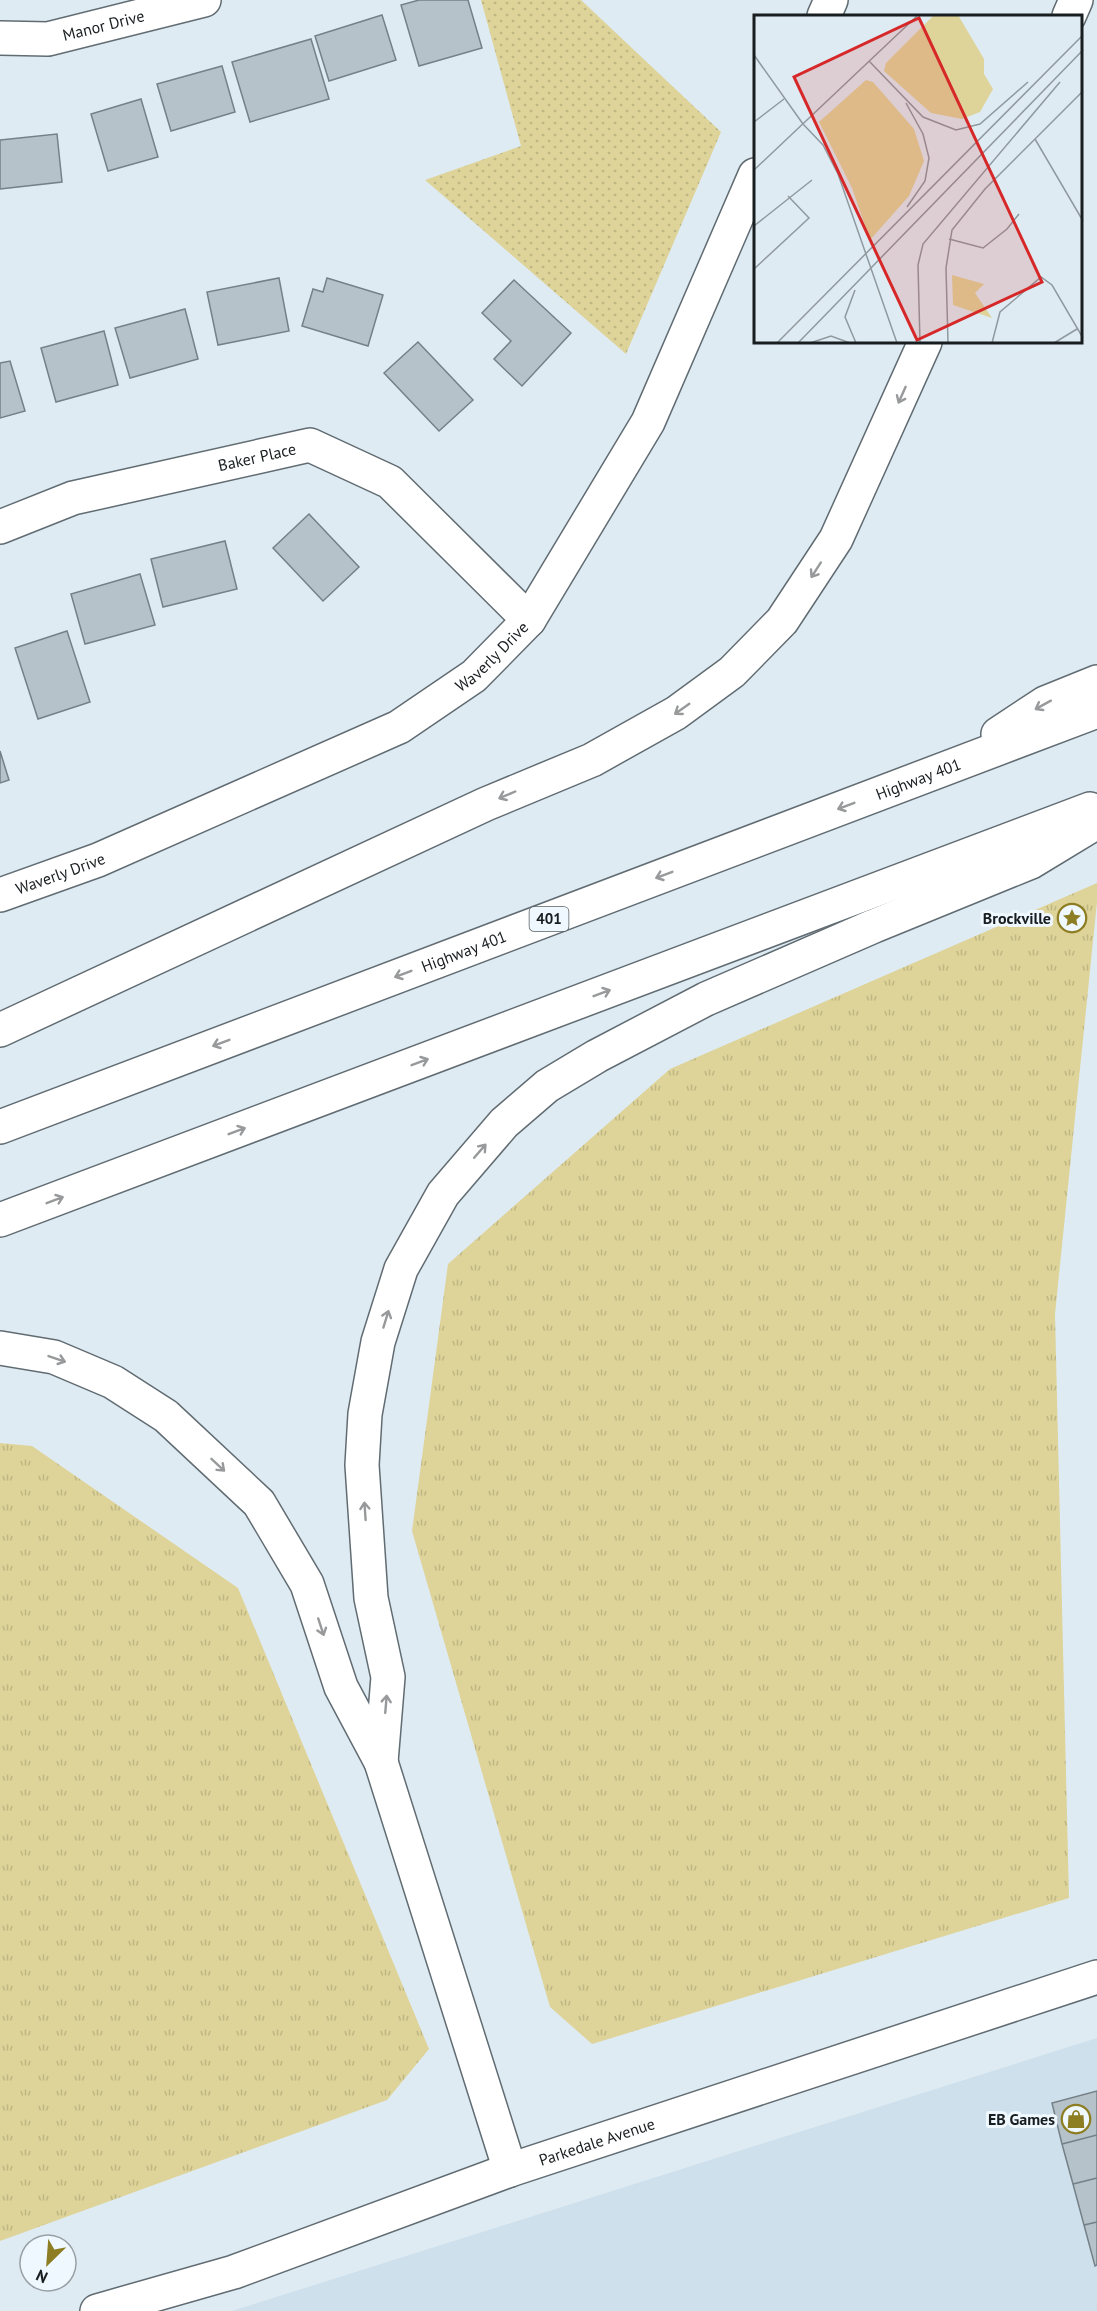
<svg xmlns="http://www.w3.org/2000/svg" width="1097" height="2311" font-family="'PT Sans',sans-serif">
<defs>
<pattern id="grass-tufts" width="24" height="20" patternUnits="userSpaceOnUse" patternTransform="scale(1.5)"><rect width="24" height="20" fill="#ded499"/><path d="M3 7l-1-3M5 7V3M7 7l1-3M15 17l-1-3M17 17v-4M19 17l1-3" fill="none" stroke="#beb683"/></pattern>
<pattern id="park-dots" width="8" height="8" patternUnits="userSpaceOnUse" patternTransform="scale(1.5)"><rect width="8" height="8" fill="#ded499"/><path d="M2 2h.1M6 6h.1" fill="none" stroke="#beb683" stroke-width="1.8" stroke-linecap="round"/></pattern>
</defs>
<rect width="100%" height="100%" fill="#dfebf3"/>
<path fill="#cde0ec" d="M1097 2038V2311H232Z"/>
<path fill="url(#grass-tufts)" d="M1097 883V902L1055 1314 1069 1898 592 2044 550 2007 412 1531 448 1264 670 1069Z
M0 1443 32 1446 238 1588 429 2049 387 2100 0 2241Z"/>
<path fill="url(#park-dots)" d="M481 0H581L721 132 626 354 425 180 521 146Z"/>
<path fill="#b6c2c9" stroke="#758087" stroke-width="1.5" d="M419 0H468L482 48 419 66 401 5Z
M382 15 396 60 329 81 315 36Z
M311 39 329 99 250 122 232 62Z
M222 66 235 112 171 131 157 84Z
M141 99 158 157 108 171 91 114Z
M57 134 62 182 0 189V140Z
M279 278 289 331 218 345 207 292Z
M327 278 383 295 368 346 302 326 313 289 323 292Z
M514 280 571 333 522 386 494 359 511 341 482 313Z
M185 309 198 359 130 378 115 328Z
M104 331 118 385 56 402 41 348Z
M418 342 473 400 439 431 384 373Z
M10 361 25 411 0 418V363Z
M309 514 359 567 323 601 273 548Z
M225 541 237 589 163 607 151 559Z
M140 574 155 625 85 644 71 594Z
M67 631 90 702 38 719 15 648Z
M0 751 9 780 0 783Z
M1097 2091V2135L1062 2144 1052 2103Z
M1097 2135V2178L1073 2184 1062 2144Z
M1097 2178V2222L1084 2225 1073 2184Z
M1097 2222V2265L1095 2266 1084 2225Z"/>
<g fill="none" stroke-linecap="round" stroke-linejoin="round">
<g stroke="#616c72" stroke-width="36">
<g id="minor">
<path d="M824 16 831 0"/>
<path id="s1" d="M0 38 48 39 204 0"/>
<path id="s2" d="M0 527 73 498 310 445 390 482 529 620"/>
<path id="s3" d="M0 895 98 860 399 727 474 676 529 620 648 422 755 175"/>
</g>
</g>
<g stroke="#616c72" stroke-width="36">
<g id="major">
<path id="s4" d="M97 2311 234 2272 510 2170 1097 1977"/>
</g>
</g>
<g stroke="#616c72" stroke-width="36">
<g id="highway">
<path d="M1069 16 1076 0"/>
<path d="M998 734 1045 703 1097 682"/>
<path d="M0 1030 486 804 592 760 676 713 732 672 782 621 836 539 925 342"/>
<path id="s5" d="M0 1127 1097 711"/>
<path d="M0 1220 1090 809"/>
<path d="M0 1348 54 1357 113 1382 166 1416 259 1503 307 1584 341 1687 381 1762 510 2170"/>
<path d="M381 1762 388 1677 371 1598 362 1465 365 1414 378 1342 401 1269 443 1194 504 1123 547 1086 597 1056 706 999 874 926 1031 862 1097 822"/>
</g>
</g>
<use href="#minor" stroke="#fff" stroke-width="33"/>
<use href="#major" stroke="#fff" stroke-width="33"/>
<use href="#highway" stroke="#fff" stroke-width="33"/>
</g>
<defs><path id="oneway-shaft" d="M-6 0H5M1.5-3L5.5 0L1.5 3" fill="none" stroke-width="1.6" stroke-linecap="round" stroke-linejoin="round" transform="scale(1.5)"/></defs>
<g stroke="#97999a">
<use href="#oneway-shaft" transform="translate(902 395) rotate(114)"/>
<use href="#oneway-shaft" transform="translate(816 570) rotate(123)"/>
<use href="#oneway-shaft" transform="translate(1043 705) rotate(151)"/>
<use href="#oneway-shaft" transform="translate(682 709) rotate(145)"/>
<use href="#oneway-shaft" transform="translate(507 795) rotate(157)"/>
<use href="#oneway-shaft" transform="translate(846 806) rotate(159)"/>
<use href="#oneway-shaft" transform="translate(664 875) rotate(159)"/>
<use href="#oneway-shaft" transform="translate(403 974) rotate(159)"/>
<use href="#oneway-shaft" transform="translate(602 993) rotate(-21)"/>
<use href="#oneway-shaft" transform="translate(221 1043) rotate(159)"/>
<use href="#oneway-shaft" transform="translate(420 1062) rotate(-21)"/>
<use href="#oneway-shaft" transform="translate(237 1131) rotate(-21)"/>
<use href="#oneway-shaft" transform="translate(480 1151) rotate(-49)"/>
<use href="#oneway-shaft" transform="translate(55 1200) rotate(-21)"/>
<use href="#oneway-shaft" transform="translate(386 1319) rotate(-73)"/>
<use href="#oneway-shaft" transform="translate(57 1359) rotate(19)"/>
<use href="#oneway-shaft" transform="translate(218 1465) rotate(43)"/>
<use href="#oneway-shaft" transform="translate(365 1511) rotate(-94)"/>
<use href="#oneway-shaft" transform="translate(321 1627) rotate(72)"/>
<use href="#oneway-shaft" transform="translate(386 1704) rotate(-85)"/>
</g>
<defs>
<g id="sight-ring" transform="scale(1.5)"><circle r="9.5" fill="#eef8fe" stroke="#8d7d23" stroke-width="1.5"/><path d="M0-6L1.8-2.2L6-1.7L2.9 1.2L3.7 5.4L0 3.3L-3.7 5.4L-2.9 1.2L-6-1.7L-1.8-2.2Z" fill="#8d7d23"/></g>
<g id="shop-ring" transform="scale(1.5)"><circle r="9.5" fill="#eef8fe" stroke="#8d7d23" stroke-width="1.5"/><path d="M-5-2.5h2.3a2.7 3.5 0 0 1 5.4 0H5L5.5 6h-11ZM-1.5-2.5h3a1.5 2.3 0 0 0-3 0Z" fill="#8d7d23"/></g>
</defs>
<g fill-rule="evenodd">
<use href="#sight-ring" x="1072" y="918"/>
<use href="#shop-ring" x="1076" y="2119"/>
</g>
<g text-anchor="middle" stroke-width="6" stroke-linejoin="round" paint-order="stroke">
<rect fill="#eef8fe" stroke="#585f62" stroke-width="1.5" x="529.5" y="907" width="39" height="24" rx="4.5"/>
<g font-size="15" font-weight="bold" fill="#181d1f">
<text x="549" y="924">401</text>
</g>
<g font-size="16" fill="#181d1f" stroke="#eef8fe">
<text dy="6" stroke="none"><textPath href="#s1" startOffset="105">Manor Drive</textPath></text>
<text dy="6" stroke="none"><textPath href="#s2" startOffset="267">Baker Place</textPath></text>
<text dy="6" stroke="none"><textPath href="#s3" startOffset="550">Waverly Drive</textPath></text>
<text dy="6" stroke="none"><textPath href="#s5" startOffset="982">Highway 401</textPath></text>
<text dy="6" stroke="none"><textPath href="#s3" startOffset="64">Waverly Drive</textPath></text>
<text dy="6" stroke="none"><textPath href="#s5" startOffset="496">Highway 401</textPath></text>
<text dy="6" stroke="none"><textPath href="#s4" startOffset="528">Parkedale Avenue</textPath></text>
</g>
<g font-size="16" font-weight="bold" fill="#181d1f" stroke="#eef8fe" text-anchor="end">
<text x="1051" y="924">Brockville</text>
<text x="1055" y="2125">EB Games</text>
</g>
</g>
<g transform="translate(754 15)">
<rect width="328" height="328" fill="#dfebf3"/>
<path d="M180 0H204L230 44V59L239 74 226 97 208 104 177 98 130 56 132 48ZM112 65 119 67 160 114 170 146 155 181 116 225 98 173 65 107Z" fill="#ded499"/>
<path d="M198 260 230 269 221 278 238 303 199 290Z" fill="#ded499"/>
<path fill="none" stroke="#8f999e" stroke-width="1.5" d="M0 40 49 109M115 46 169 102 202 115 226 109 274 67M152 88 169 119 175 143 171 166 153 192M0 107 30 84M49 109 69 130 84 159 143 328M281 124 329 206M0 155 164 0M0 211 58 165M195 224 229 233 253 214 265 199M0 254 55 203 34 181M101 275 91 302 102 328M23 328 329 20M44 328 329 35M56 328 77 321 96 328M166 328 164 250 169 229 306 67M194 328 192 253 198 215 231 174 329 76M238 328 246 297 287 262 298 270 329 323M300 328 323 314"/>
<path fill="#d62828" fill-opacity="0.15" stroke="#d62828" stroke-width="3" d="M165 3 288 267 163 325 40 62Z"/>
<rect width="328" height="328" fill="none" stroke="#181d1f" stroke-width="3"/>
</g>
<g transform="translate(48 2263) rotate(205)"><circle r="28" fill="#eef8fe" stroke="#98a0a5" stroke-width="1.5"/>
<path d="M0-4.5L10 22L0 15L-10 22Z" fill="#8d7d23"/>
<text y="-9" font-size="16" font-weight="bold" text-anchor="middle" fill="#181d1f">N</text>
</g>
</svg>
